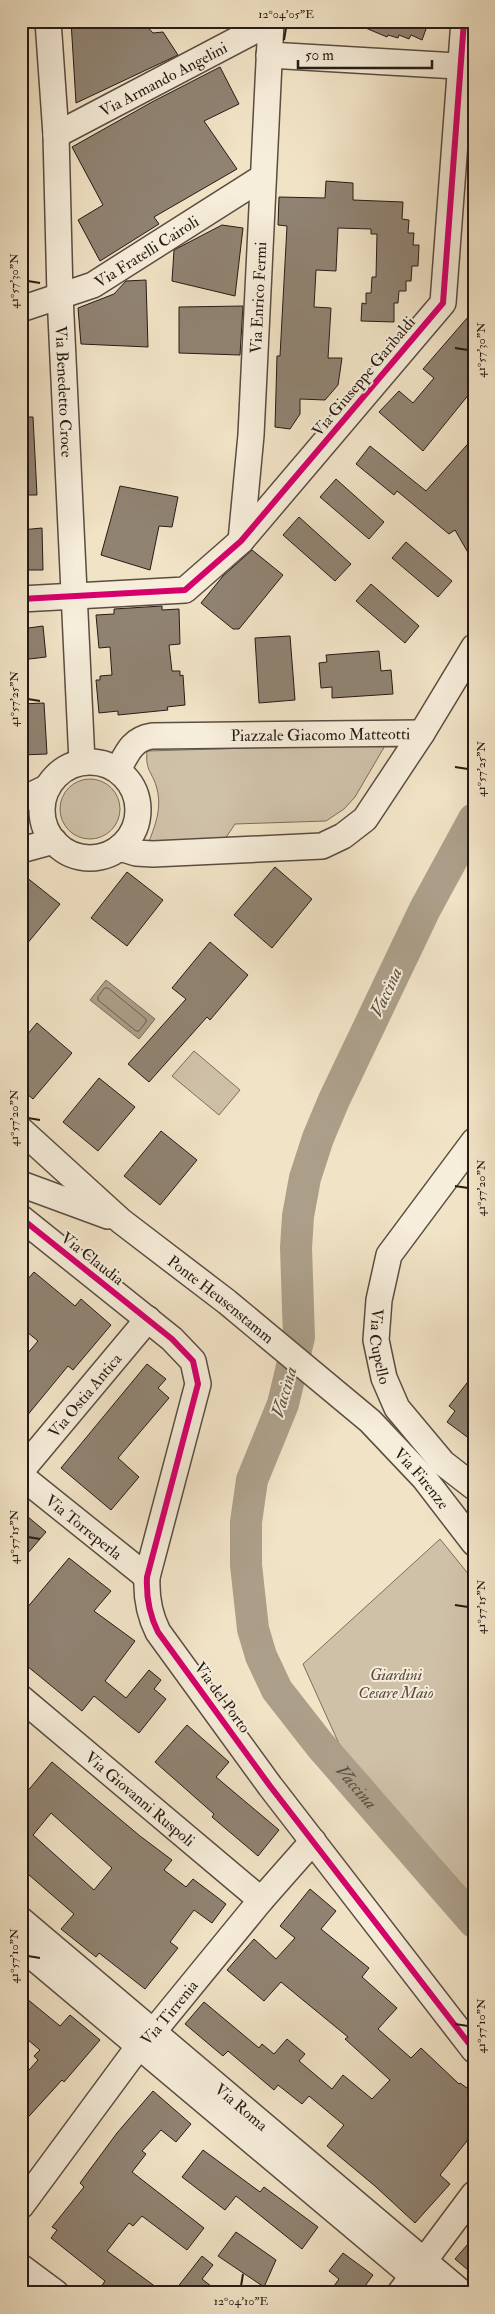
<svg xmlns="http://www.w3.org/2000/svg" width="495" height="2314" font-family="'IM FELL Double Pica',serif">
<rect width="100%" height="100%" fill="#f1e3c6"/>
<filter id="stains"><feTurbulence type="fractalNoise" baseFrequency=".004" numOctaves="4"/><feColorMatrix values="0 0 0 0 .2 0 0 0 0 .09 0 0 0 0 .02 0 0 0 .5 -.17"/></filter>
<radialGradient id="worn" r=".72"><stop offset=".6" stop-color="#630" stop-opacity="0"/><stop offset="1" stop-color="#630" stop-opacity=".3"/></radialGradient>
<path fill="#cfc1a8" stroke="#7b6e5f" d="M386 744 355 797 344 809 326 821 235 824 223 842 148 844C155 826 162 809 157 789 153 772 145 772 147 751Z
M60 809a30 30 0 1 1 60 0a30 30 0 1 1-60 0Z
M194 1051 240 1090 219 1115 172 1076Z
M440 1539 474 1581V1898L340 1746 303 1664Z"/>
<path fill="#ac9f8a" stroke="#776a5c" d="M106 980 155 1019 139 1039 90 1000Z"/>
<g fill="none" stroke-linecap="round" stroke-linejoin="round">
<path stroke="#6a5d50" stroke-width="1" d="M105 988H108L146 1019V1022L139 1031H136L98 1000V997Z"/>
<path stroke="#ac9f8a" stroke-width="32" id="s1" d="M474 819 425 909 334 1100 318 1138 305 1178 298 1216 296 1248 299 1337 283 1404 252 1480 246 1522V1565L253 1629 261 1656 277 1690 320 1745 474 1922"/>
</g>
<path fill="#908372" stroke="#271b16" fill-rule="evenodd" d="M71 21H142L153 33 163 32 178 55 76 103Z
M349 21H429L422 40 411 35 409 39 399 35 398 38 388 35 387 37Z
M220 67 239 104 204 121 237 169 154 217 159 224 100 261 78 220 103 205 72 147 152 102Z
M326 181 353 183V200L403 202 402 219 409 220 408 233H414L413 245H419L418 266H412L411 281H406V291H399L398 303H394V322L361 321 362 303 366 304V293H371L372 277H376L377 234H371V229L338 228 336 271 316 270 314 307 331 308 328 358H342L338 385 325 400 300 399V414L290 429 275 427 277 356H280L287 226 278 225 279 197 325 198Z
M222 225 243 228 235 296 172 281 174 250Z
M146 280 148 347 81 344 78 308 114 294 126 281Z
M243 306 240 355 179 353V307Z
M474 310V388L423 451 379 412 399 391 413 403 434 378 423 369Z
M21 417H33L37 495H21Z
M474 437V563L455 530 449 534 397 491 394 495 356 464 370 446 426 491Z
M336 479 384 522 369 539 320 497Z
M120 486 178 497 172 527 159 526 150 570 101 555Z
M299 517 351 564 335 581 283 535Z
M42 528 43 570H21V530Z
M406 542 452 581 438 597 392 558Z
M252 550 283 575 239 629H233L201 603 223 576Z
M371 584 419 626 405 643 356 601Z
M162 606V610L179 609 180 644 169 645 172 671H180V676L183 675 185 705 167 707 168 710 118 715V711L99 713 96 680H100V676L112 675 111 662 110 647 99 648 96 615 114 614V609Z
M43 626 46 657 21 660V629Z
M290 636 295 700 259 703 255 638Z
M379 651 381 671 391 670 393 694 332 698V687L321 688 319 663 327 662 326 655Z
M44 703 47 754 21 755V704Z
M275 867 312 899 272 948 234 915Z
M127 872 163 900 127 946 91 918Z
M21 873 60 904 21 951Z
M210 942 248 975 210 1020 207 1017 149 1082 128 1064 186 999 172 988Z
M37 1023 72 1053 33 1099 21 1089V1042Z
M99 1078 135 1107 98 1151 63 1122Z
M161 1131 197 1160 160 1205 124 1176Z
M34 1272 75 1306 81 1299 111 1325 73 1370 68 1366 21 1423V1361L38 1341 21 1327V1287Z
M147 1364 166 1379 158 1388 169 1398 118 1458 139 1477 111 1510 61 1468Z
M474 1374V1442L447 1422 455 1411 449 1406Z
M21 1511 46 1532 21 1561Z
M69 1558 111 1591 94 1611 135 1641 105 1681 126 1698 149 1670 161 1680 154 1689 166 1699 139 1733 94 1696 82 1711 21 1661V1615Z
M187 1725 229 1762 216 1777 279 1830 258 1856 212 1817 214 1814 155 1762Z
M52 1762 140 1836 172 1860 164 1870 186 1887 193 1879 226 1904 212 1923 194 1910 170 1942 178 1948 145 1989 99 1953 96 1957 61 1929 74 1914 21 1868V1799ZM51 1813 112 1868 94 1890 33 1835Z
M310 1889 336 1911 321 1929 369 1968 362 1977 397 2008 378 2029 411 2058 421 2048 459 2084 460 2083 474 2093V2132L440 2175 450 2184 415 2223 375 2186 327 2146 344 2125 309 2096 302 2104 278 2085 274 2090 228 2051 223 2056 185 2024 204 2002 259 2048 262 2044 274 2054 287 2039 305 2054 299 2061 332 2089 343 2075 372 2099 390 2080 345 2039 348 2037 281 1982 264 2001 227 1970 254 1939 276 1959 295 1938 280 1926Z
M21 1994 60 2026 70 2015 100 2040 64 2082 62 2080 21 2125V2079L38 2060 34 2056 40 2050 21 2034Z
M153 2091 191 2124 176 2142 161 2130 142 2151 146 2154 132 2172 204 2228 187 2250 142 2216 133 2226 129 2223 107 2251 164 2293H108L101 2287 105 2281 51 2238 57 2230 52 2227 84 2187 80 2183 117 2133Z
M203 2150 260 2192 264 2187 318 2227 302 2249 236 2196 225 2210 182 2177Z
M236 2232 276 2260 264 2287 218 2256Z
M474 2237V2275L455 2259Z
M343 2253 373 2275 360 2293H329L339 2279 329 2271Z
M202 2256 213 2265 202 2279 220 2293H173Z"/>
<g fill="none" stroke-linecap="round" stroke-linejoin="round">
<g stroke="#5a4d42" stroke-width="28">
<g id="minor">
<path id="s2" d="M48 21 56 135 60 295 82 762"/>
<path d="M269 55 474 67"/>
<path id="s3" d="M56 135 271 22"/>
<path id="s4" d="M21 309 93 285 263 177"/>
<path id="s5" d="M241 541 251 435 271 21"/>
<path d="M21 599 185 590 241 541 443 303 464 21"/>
<path d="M422 733 474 647"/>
<circle cx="90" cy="810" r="48"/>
<path id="s6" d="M118 770C127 753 132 739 152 736L422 733 365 819 343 836 322 846 153 854 136 853 120 848"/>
<path d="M21 800 48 787"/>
<path d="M21 850 54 841"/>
<path id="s7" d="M21 1130 121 1221 227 1302 370 1421 424 1478 474 1543"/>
<path id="s8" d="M474 1141 389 1255 379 1300 376 1340 384 1378 397 1408 443 1463 474 1487"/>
<path d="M21 1184 108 1216"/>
<path d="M21 1218 172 1339 193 1361 198 1384 147 1577C146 1598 149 1614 158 1632L270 1786 474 2050"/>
<path id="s9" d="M21 1471 148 1319"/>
<path id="s10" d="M21 1476 147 1577"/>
<path id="s11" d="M21 1698 261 1900"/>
<path id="s12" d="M21 1920 462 2293"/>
<path d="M21 1947 433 2293"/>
<path id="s13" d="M21 2206 139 2046 153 2032 261 1900 313 1841"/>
<path d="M21 2267 56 2293"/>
<path d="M400 2293 474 2194"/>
</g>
</g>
<use href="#minor" stroke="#f6edda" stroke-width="25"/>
<g stroke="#f6edda" stroke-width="9">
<path id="cycleway" d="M21 599 185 590 241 541 443 303 464 21
M21 1218 172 1339 193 1361 198 1384 147 1577C146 1598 149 1614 158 1632L270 1786 474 2050"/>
</g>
<use href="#cycleway" stroke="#d6006c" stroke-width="6"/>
</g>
<path fill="none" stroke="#271b16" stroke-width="2" d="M284 40 286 28M28 281 40 283M455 348 468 350M28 699 40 701M455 767 468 769M28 1118 40 1120M455 1186 468 1188M28 1537 40 1539M455 1605 468 1607M28 1956 40 1958M455 2024 468 2026M241 2286 243 2274"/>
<g text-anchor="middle" stroke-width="4" stroke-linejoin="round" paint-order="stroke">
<g font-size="16" fill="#271b16" stroke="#f6edda">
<text dy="6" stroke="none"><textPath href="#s3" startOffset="121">Via Armando Angelini</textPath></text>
<text dy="6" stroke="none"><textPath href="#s4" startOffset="139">Via Fratelli Cairoli</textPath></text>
<text dy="6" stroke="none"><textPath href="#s5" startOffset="244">Via Enrico Fermi</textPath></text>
<text transform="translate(363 376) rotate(-50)" y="6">Via Giuseppe Garibaldi</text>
<text dy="6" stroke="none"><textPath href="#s2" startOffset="371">Via Benedetto Croce</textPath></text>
<text dy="6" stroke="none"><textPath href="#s6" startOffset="219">Piazzale Giacomo Matteotti</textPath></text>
<text transform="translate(93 1258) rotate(38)" y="6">Via Claudia</text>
<text dy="6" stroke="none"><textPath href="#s7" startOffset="262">Ponte Heusenstamm</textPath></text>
<text dy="6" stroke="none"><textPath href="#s8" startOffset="235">Via Cupello</textPath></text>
<text dy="6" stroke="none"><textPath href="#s9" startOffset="99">Via Ostia Antica</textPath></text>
<text dy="6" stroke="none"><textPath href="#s7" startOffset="532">Via Firenze</textPath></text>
<text dy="6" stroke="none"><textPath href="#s10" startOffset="81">Via Torreperla</textPath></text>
<text transform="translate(223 1697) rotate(54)" y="6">Via del Porto</text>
<text dy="6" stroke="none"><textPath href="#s11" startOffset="156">Via Giovanni Ruspoli</textPath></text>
<text dy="6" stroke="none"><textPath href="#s13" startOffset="244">Via Tirrenia</textPath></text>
<text dy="6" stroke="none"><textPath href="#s12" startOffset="289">Via Roma</textPath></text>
</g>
<g font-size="16" font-style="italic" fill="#594d42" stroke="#f6edda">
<text x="396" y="1680">Giardini<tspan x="396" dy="18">Cesare Maio</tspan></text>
</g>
<g font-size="18" font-style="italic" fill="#5c5044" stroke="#f6edda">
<text transform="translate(386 992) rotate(-65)" y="6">Vaccina</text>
<text transform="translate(284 1392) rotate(-74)" y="6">Vaccina</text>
<text dy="6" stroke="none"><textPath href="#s1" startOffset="1049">Vaccina</textPath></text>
</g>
</g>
<rect width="495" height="2314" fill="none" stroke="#f1e3c6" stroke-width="55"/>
<path d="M298 60v8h134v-8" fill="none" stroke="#271b16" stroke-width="2.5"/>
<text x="305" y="60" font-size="15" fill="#271b16" stroke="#f6edda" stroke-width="4" paint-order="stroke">50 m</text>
<rect x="28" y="28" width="440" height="2258" fill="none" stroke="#271b16" stroke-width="2"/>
<g font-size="12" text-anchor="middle" fill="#271b16">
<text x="286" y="18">12°04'05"E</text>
<text transform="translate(14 281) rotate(-90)" y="4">41°57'30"N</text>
<text transform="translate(481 350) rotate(-90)" y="4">41°57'30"N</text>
<text transform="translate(14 699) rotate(-90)" y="4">41°57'25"N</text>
<text transform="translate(481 769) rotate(-90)" y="4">41°57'25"N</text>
<text transform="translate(14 1118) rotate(-90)" y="4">41°57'20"N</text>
<text transform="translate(481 1188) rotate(-90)" y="4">41°57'20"N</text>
<text transform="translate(14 1537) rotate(-90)" y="4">41°57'15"N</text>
<text transform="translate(481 1607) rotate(-90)" y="4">41°57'15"N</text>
<text transform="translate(14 1956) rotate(-90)" y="4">41°57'10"N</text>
<text transform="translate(481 2026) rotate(-90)" y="4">41°57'10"N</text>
<text x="241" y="2305">12°04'10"E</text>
</g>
<rect width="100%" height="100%" filter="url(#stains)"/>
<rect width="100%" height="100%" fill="url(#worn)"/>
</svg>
